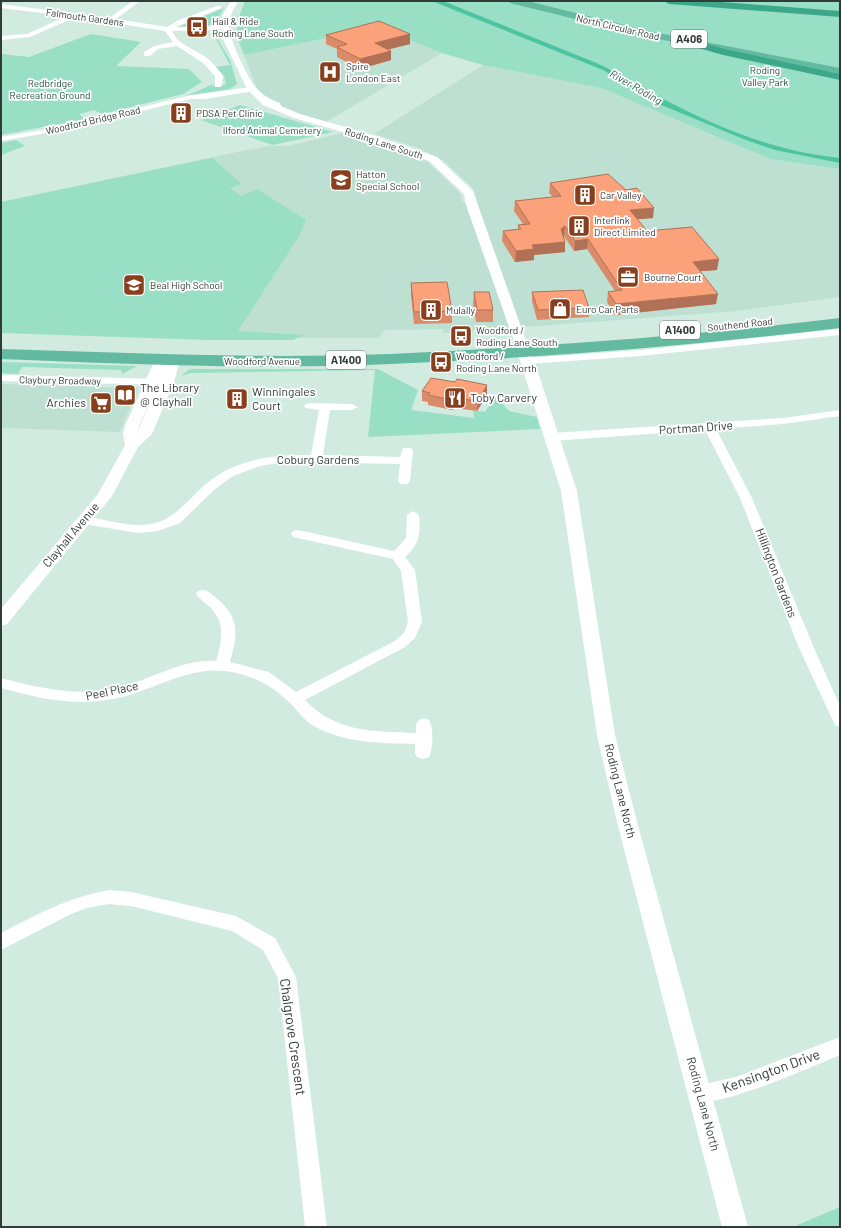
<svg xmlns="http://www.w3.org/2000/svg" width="841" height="1228" font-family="Barlow,sans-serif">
<rect width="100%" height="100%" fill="#d1ebe1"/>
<path fill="#bee0d3" d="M378 27 442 53 326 122 314 120 282 107 264 95 257 88 244 55Z
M483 65 601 88 770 159 840 169V297L737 311 444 333 443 329 384 330 379 338H233L1 202 232 153 268 146H288L342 133 366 138 428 162 460 193 463 202 478 203 473 188 441 159 416 147 374 134Z
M1 384 138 388 120 432 1 428Z"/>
<path fill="#98dfc6" d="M245 1H840V169L770 159 601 88 483 65 442 53 378 27 244 55C234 32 236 24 245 1Z
M224 8 215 23 210 25 178 27Z
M203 31 215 35 230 60 237 84 230 89 184 97 211 85 219 87 226 84 224 76 216 67 230 65 214 35 202 31 177 32Z
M91 34 141 42 116 66 189 69 202 82 183 94 102 114 94 110 79 114 85 119 1 135V54L29 57Z
M240 105 333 132 272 145 201 120Z
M16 140 25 146 1 155V143Z
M212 158 242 184 230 188 241 196 257 189 306 220 299 236 238 331 304 335 293 340H209L1 333V202Z
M1 362 137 366 122 374 121 370 22 367 18 374 1 373Z
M190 369H378L418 390 411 410 474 418 473 410 485 412 495 396 509 411 537 417 540 429 368 437 375 370 191 373 181 376Z
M840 1207V1227H793Z"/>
<path fill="#4cc4a1" d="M432 1H443L594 62C622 74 647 91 675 105 726 131 783 153 840 158V163L775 150 746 140 659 104 603 70Z"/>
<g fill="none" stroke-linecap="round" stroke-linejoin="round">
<path fill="#fff" fill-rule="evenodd" d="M133 1H140L116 19 167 27 179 20 217 6H221V8L176 27 224 26 226 27V29L172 31C178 45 194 49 206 57 212 62 218 69 223 76L221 87H215V76L203 63 177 46 158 49 150 56H144V52L154 46 173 42 165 31 76 17 30 37 1 40V36L27 34 67 16 1 8V4L109 18Z
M252 87H255V91L204 99H191L64 130 1 141V137L64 126 191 95Z
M840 329V335L641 356 527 364 522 361 527 358 641 350Z
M1 375 165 379 171 382 165 385 1 381Z
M310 403 352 404 358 407 352 410H330L323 455 400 457 403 448H411L413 451 410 481 408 484H400L398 481 400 464 285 462 260 466 233 476 215 489 180 523 158 531 138 533 84 524 78 520 84 516C105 519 130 528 151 524 175 520 189 498 207 483 236 459 274 454 311 455L319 410 306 408 304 406 306 404Z
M840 410V416L783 424 716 429 752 498 814 648 840 706V727L835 725 799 648 740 498 705 430 552 441 546 437 552 433 783 418Z
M413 511 419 515C421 533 419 545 405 557L415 570 422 622 415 638 405 647 305 700C336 733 374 731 416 733V724L419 720 424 718 429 720C434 728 433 749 429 757L423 759 417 757 415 753V744C381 743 343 743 312 725 304 720 298 711 291 704 272 685 251 674 225 671 190 667 158 687 126 696 82 708 44 700 1 688V678C43 689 82 698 125 686 155 677 184 659 216 661 222 640 226 624 210 607 205 603 200 599 196 594L198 591C206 589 209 592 215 597 240 617 238 633 230 662L269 672 296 692 395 641 404 633 408 622 401 571 393 559 293 537 291 534 293 531 298 530 394 551 406 538 407 515Z
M109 890 131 892 236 916 275 938 296 977 327 1227H305L278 978 263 950 232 931 131 906 109 904 87 908 71 914 1 950V933C36 915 69 897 109 890Z
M840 1037V1055C813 1066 716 1110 693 1101L690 1094 693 1087 739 1076Z"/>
<path fill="#fff" fill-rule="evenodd" d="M231 1H239C233 9 229 17 229 27 229 39 249 80 257 89 264 96 271 100 280 103L281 106 300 114 373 135 437 157 473 191 526 341 525 344 520 345 514 341 466 205 464 194 429 161 367 139 294 118 263 105 247 89 222 37 221 27 222 16Z
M524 347 531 351 577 491 615 735 637 822 748 1227H722L617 822 597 735 561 491 517 351Z
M169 355 174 356 179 364 174 382 152 434 138 447 112 496 7 624 1 626V609L98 494 125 445 123 433 125 426 154 362 156 359ZM163 372 137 433 139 426Z"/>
<path fill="#63baa0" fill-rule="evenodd" d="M509 1H527L653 32 840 68V74L653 38 510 3Z
M840 318V328C690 346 540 358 390 364 260 370 130 364 1 359V349C130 353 260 359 390 354 540 347 690 336 840 318Z"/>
<path fill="#3ca889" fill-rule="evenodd" d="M664 1H709L840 11V17L669 4Z
M692 40 725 49 840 74V80L723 55 688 45 687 43Z"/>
</g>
<path fill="#d98b6a" d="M410 34V44L388 49 391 51V60L360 69 337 57V49L326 44V35Z
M550 183 653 218 637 219 647 231 717 270 700 271 716 304 615 315 607 302 608 292 615 291 587 249 574 251 564 236V237L565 242V252L534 255V260L515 262 502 241 503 231 518 229V225L523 224 514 211 515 201 553 197 549 193Z
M411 283 452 311V323L414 324 411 295Z
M474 292 493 310V322H476L473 304Z
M532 292 589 308V317L537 320 532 301Z
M422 391 487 395 477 411 454 408 452 410 428 405V402L422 401Z"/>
<path fill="#b07156" d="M410 34V44L375 53V43Z
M391 51V60L360 69V59Z
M654 208 653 218 629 220 630 210Z
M565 226 564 236 560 239 561 229Z
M588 239 587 249 574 251 575 241Z
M565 242V252L534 255V260L515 262 516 251 532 245Z
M719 259 717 270 691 272 693 262Z
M718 294 716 304 615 315 616 304Z
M487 385V395L477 411 478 401Z
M454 398V408L452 410V400Z"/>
<path fill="#fca27b" stroke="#b07156" d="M379 21 410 34 375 43 391 51 360 59 337 47 347 44 326 35Z
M608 174 626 190 637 188 654 208 630 210 647 231 692 227 719 259 693 262 718 294 616 304 608 292 622 290 588 239 575 241 565 226 561 229 565 242 532 245 534 249 516 251 503 231 521 229 518 225 530 224 515 201 561 196 550 183Z
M447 282 452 311 414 312 411 283Z
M583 290 589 308 538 310 532 292Z
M474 292H489L493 310H477Z
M431 378 455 382 457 379 487 385 478 401 454 398 452 400 428 395 430 393 422 391Z"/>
<defs>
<g id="bus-square" transform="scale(1.15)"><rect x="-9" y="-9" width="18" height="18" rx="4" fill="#873f1e" stroke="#fff"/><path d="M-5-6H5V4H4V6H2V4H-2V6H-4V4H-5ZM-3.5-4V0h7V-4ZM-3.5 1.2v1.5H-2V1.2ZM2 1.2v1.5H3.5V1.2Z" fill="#fff"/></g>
<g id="hospital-square" transform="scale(1.15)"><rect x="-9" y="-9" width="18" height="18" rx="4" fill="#873f1e" stroke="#fff"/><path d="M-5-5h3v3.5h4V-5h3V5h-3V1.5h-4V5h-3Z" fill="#fff"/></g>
<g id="building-square" transform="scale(1.15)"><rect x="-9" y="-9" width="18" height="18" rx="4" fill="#873f1e" stroke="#fff"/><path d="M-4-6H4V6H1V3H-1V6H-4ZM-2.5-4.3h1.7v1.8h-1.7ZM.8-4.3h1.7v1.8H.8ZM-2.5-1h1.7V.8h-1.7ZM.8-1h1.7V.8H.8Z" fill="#fff"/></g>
<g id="school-square" transform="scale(1.15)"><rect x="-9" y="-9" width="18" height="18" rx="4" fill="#873f1e" stroke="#fff"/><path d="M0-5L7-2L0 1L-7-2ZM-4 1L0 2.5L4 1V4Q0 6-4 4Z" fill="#fff"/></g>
<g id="office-square" transform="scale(1.15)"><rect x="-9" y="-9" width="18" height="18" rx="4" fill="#873f1e" stroke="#fff"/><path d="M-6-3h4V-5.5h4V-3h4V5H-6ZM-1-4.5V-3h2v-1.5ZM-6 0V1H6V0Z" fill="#fff"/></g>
<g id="shop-square" transform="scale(1.15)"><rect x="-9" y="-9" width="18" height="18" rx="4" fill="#873f1e" stroke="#fff"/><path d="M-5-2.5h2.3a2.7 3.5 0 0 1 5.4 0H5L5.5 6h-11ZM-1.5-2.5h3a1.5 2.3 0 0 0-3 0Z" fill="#fff"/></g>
<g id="library-square" transform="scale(1.15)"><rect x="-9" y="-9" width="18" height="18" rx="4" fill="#873f1e" stroke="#fff"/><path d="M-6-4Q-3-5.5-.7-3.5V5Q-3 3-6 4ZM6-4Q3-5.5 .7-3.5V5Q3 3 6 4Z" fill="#fff"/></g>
<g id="restaurant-square" transform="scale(1.15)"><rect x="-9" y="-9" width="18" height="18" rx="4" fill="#873f1e" stroke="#fff"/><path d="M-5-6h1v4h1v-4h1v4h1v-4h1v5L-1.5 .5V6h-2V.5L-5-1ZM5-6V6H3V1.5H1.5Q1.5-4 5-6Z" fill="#fff"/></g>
<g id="supermarket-square" transform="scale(1.15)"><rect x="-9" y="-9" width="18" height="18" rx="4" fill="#873f1e" stroke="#fff"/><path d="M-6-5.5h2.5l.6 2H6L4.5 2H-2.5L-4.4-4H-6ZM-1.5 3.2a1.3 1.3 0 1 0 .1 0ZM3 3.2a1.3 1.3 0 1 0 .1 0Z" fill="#fff"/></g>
</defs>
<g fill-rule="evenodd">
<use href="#bus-square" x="197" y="27"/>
<use href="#hospital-square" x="330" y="72"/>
<use href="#building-square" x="181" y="113"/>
<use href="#school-square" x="341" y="180"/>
<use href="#building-square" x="585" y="195"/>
<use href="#building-square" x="579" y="226"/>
<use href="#office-square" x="628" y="277"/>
<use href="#school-square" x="134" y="285"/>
<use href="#shop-square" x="560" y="309"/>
<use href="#building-square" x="431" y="310"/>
<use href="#bus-square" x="461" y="336"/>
<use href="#bus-square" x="441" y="362"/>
<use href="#library-square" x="125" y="395"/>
<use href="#restaurant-square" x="455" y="398"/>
<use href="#building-square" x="237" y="399"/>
<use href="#supermarket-square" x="101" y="403"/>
</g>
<g text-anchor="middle" stroke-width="3.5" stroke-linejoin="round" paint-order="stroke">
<g font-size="10" fill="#313b38" stroke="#fff">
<text transform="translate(85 17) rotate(8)" y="4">Falmouth Gardens</text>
<text transform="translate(618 27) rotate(13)" y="4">North Circular Road</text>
<text transform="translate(93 120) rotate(-13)" y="4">Woodford Bridge Road</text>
<text transform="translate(384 143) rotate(18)" y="4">Roding Lane South</text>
<text transform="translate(740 324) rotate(-6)" y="4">Southend Road</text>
<text x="262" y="365">Woodford Avenue</text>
<text transform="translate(60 380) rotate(1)" y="4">Claybury Broadway</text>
</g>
<g font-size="10" fill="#313b38" stroke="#fff" text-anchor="start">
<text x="212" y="25">Hail &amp; Ride<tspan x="212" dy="12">Roding Lane South</tspan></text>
<text x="346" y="70">Spire<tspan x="346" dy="12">London East</tspan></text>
<text x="196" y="117">PDSA Pet Clinic</text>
<text x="356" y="178">Hatton<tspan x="356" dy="12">Special School</tspan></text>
<text x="600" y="199">Car Valley</text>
<text x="594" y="224">Interlink<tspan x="594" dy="12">Direct Limited</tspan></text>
<text x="644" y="281">Bourne Court</text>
<text x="150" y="289">Beal High School</text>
<text x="576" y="313">Euro Car Parts</text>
<text x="446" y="314">Mulally</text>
<text x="476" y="334">Woodford /<tspan x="476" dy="12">Roding Lane South</tspan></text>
<text x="456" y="360">Woodford /<tspan x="456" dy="12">Roding Lane North</tspan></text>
</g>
<g font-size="10" fill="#1e5041" stroke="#fff">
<text x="765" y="74">Roding<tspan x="765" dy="12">Valley Park</tspan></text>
<text x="50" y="87">Redbridge<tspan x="50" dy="12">Recreation Ground</tspan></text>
<text x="272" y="134">Ilford Animal Cemetery</text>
</g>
<g fill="#fff" stroke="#6f7674" stroke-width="1">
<rect x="671" y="30" width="36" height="18" rx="3"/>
<rect x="660" y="321" width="40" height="18" rx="3"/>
<rect x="326" y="351" width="40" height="18" rx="3"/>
</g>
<g font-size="11" font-weight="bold" fill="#313b38">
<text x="689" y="43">A406</text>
<text x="680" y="334">A1400</text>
<text x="346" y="364">A1400</text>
</g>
<g font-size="11" font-style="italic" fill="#2d5e4f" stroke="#fff">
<text transform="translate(636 87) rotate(30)" y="4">River Roding</text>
</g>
<g font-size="12" fill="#313b38" stroke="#fff" text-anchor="start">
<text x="140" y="392">The Library<tspan x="140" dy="14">@ Clayhall</tspan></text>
<text x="252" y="396">Winningales<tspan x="252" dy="14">Court</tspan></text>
<text x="470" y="402">Toby Carvery</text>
<text x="86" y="407" text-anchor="end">Archies</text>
</g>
<g font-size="12" fill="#313b38" stroke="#fff">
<text transform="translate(696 428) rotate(-4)" y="4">Portman Drive</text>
<text x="318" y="464">Coburg Gardens</text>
<text transform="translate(71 535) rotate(-50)" y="4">Clayhall Avenue</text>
<text transform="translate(776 573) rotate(69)" y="4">Hillington Gardens</text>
<text transform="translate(112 691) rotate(-12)" y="4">Peel Place</text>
<text transform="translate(620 791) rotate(76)" y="4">Roding Lane North</text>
<text transform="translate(703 1104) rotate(75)" y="4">Roding Lane North</text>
</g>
<g font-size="14" fill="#313b38" stroke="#fff">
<text transform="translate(293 1037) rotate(82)" y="5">Chalgrove Crescent</text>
<text transform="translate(771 1071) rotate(-20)" y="5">Kensington Drive</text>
</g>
</g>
<rect width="841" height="1228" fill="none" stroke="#313b38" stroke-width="4"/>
</svg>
